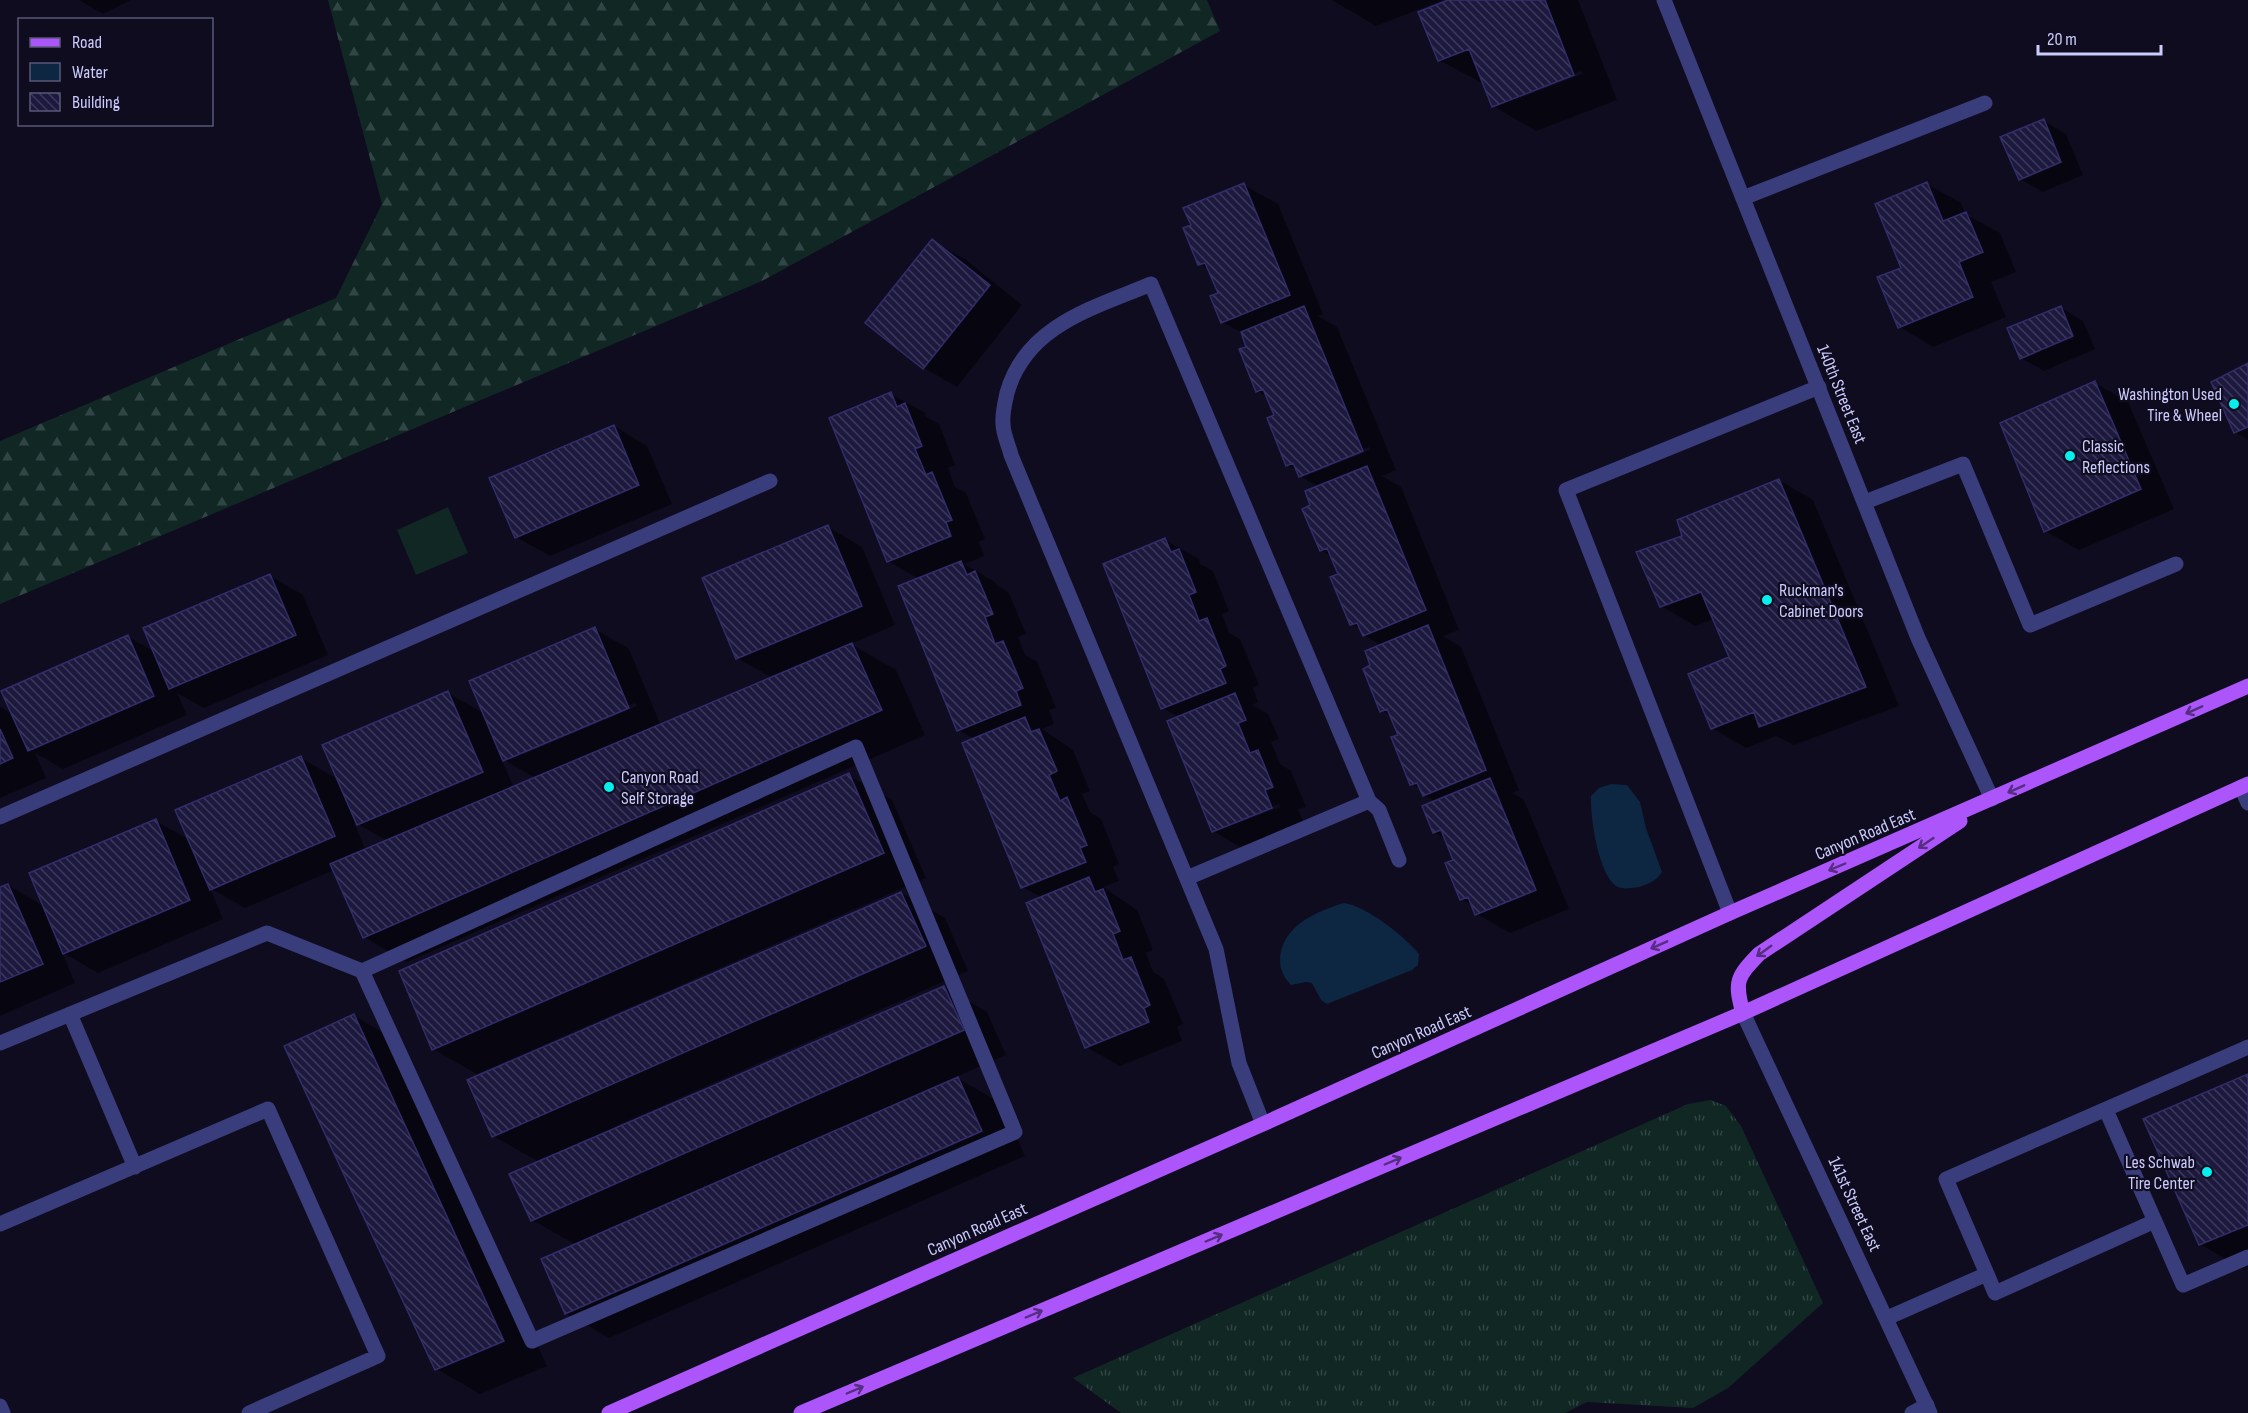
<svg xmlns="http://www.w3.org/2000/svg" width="2248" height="1413" font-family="'Sofia Sans Condensed',sans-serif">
<defs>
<pattern id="grass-tufts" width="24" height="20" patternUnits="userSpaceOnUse" patternTransform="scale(1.5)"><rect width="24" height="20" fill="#102724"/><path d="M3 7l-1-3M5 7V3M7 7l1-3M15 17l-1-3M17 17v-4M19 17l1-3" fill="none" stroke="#314545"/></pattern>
<pattern id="forest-firs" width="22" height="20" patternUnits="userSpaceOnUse" patternTransform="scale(1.5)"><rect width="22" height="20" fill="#102724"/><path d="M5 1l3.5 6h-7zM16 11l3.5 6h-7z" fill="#314545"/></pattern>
<pattern id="building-back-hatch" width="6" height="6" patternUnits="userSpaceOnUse" patternTransform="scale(1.5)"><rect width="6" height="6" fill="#1d193e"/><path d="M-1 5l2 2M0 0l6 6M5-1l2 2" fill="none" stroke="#3c395b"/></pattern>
</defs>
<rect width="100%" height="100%" fill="#0e0c1e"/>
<path fill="url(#grass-tufts)" d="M1711 1100 1726 1106 1741 1126 1823 1303 1728 1388 1693 1408 1587 1402 1565 1413H1121L1073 1378 1688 1104Z"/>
<path fill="url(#forest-firs)" d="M328 0H1207L1220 31 762 281 0 604V441L336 298 382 204Z"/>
<path fill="#102724" d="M448 507 468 553 416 575 397 530Z"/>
<path fill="#0d2641" d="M1611 784 1627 785 1640 802 1646 828 1662 872C1656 881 1649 884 1639 887 1631 888 1622 890 1616 886 1598 873 1590 816 1591 796L1599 788Z
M1344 903C1368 907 1403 935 1419 954L1418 965 1412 970 1327 1004 1321 1000 1312 983 1306 982 1291 985C1285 979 1280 970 1280 961 1280 927 1316 911 1344 903Z"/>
<path fill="#0007" fill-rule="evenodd" d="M79 0H131L103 14Z
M1332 0H1443L1376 26Z
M1452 0H1578L1617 100 1536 131 1493 106 1484 84 1439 60ZM1581 71 1582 74 1520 98V94Z
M2044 121 2066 134 2083 175 2043 192 2020 179Z
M1927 184 1961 203 1965 214 2000 233 2016 272 1991 282 2006 317 1933 347 1900 327 1903 268Z
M1244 185 1278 204 1323 314 1318 316 1337 327 1396 470 1382 476 1401 487 1459 630 1443 636 1461 647 1519 790 1512 793 1524 800 1569 909 1510 933 1477 914 1473 906 1461 899 1455 861 1446 839 1434 832 1436 802 1424 795 1421 789 1411 784 1400 735 1393 717 1381 710 1372 666 1382 646 1364 635 1361 629 1351 624 1340 575 1333 557 1321 550 1312 506 1319 487 1300 476 1298 471 1287 465 1276 416 1268 397 1257 391 1248 347 1244 334 1222 322 1220 293 1210 271 1200 264 1193 226ZM1369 447 1370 450 1313 473V470Z
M933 241 966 260 1022 305 957 387 924 368Z
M2060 307 2083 321 2095 349 2044 371 2021 358Z
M2248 365V440L2235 432Z
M2095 383 2128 402 2174 509 2079 550 2045 531Z
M891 394 925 413 926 417 939 424 955 465 948 468 955 487 966 493 985 539 979 542 984 556 964 564 995 582 997 585 1009 593 1026 634 1018 637 1025 655 1037 662 1056 708 1049 710 1054 724 1042 729 1073 750 1090 791 1082 794 1090 812 1101 819 1119 864 1113 867 1119 881 1103 887 1137 910 1153 950 1146 953 1153 972 1164 979 1183 1024 1177 1027 1182 1041 1120 1066 1086 1047 1042 898 1023 887 976 740 959 730 919 579 888 561Z
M614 426 647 446 672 504 550 556 516 537Z
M1779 480 1813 500 1899 706 1794 745 1776 736 1746 748 1712 728 1731 658 1714 619 1695 626 1661 606 1684 537Z
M828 527 862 547 895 625 851 644 896 670 925 735 407 962 364 937 334 870 245 908 210 888 223 919 98 973 62 952 75 983 0 1016V889L8 885 45 907 156 821 191 841 301 758 339 780 448 693 485 714 595 629 629 649 661 726 773 678 737 658ZM635 703 637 706 524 754V751ZM501 758 528 774 537 778 514 788ZM354 822 388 841 366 851Z
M1165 540 1199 559 1200 564 1213 571 1229 611 1222 614 1229 633 1240 639 1259 685 1253 688 1258 702 1252 705 1268 714 1279 739 1271 742 1280 764 1291 771 1306 807 1298 809 1305 827 1247 851 1213 831 1179 717 1162 708ZM1279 804 1280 807 1233 825V822Z
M270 576 303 595 328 655 204 708 177 693 187 715 63 769 35 753 46 778 0 798V707L14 715 128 637 155 652Z
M848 775 892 800 926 878 477 1074 433 1049Z
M901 893 945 918 968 971 616 1126 618 1128 944 987 987 1012 1006 1055 956 1077 1002 1104 1025 1156 609 1338 566 1313 576 1245 532 1220 539 1162 493 1136Z
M354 1016 398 1041 547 1366 480 1394 437 1369Z
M2248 1076V1268L2244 1270 2200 1244 2145 1120Z"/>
<path fill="url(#building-back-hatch)" stroke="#322c6a" stroke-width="1.5" d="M1448 0H1545L1574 75 1492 107 1469 49 1438 61 1418 12Z
M2044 119 2061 162 2019 180 2000 137Z
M1927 182 1943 221 1966 212 1983 252 1959 262 1973 297 1898 328 1877 277 1901 268 1875 204Z
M1244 183 1290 295 1221 323 1210 296 1218 293 1205 263 1198 265 1183 228 1191 225 1183 208Z
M932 239 990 285 923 369 865 323Z
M1304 306 1363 451 1299 477 1293 463 1286 466 1267 418 1274 415 1263 389 1256 392 1239 349 1246 347 1241 332Z
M2061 306 2073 336 2020 359 2007 328Z
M2248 363V427L2234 433 2211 382Z
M2095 381 2141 489 2044 532 2000 423Z
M891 392 897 407 905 403 922 446 915 449 926 475 932 472 952 520 946 522 951 536 887 562 829 418Z
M614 425 639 485 515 538 489 478Z
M1367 466 1426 610 1363 636 1357 623 1350 625 1330 577 1338 574 1327 548 1320 551 1302 509 1310 505 1305 491Z
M1779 479 1866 687 1759 727 1754 712 1711 729 1688 674 1729 657 1701 592 1660 607 1636 552 1682 536 1677 520Z
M828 525 862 606 736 659 702 578Z
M1165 538 1171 552 1179 549 1196 592 1189 595 1199 621 1207 618 1226 666 1220 669 1226 683 1161 709 1103 564Z
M961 561 967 575 975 571 993 614 985 617 995 644 1003 641 1023 688 1016 691 1021 705 957 731 898 586Z
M270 574 296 635 169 689 143 628Z
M1428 625 1486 770 1423 796 1417 783 1410 785 1391 737 1398 735 1387 709 1380 712 1363 669 1370 665 1365 651Z
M595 627 629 708 503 761 469 681Z
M128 635 154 696 28 751 1 691Z
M852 643 882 710 363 938 330 864Z
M448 691 483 772 357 825 322 745Z
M1235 693 1246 720 1238 723 1250 753 1258 750 1273 787 1265 790 1272 808 1212 832 1167 721Z
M1025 717 1031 732 1039 729 1057 771 1049 775 1060 801 1067 797 1087 845 1080 848 1086 862 1021 888 962 743Z
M0 729 13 758 0 764Z
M301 756 335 836 210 890 175 810Z
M849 773 884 853 432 1050 399 971Z
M1490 778 1536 890 1475 915 1468 897 1460 900 1445 863 1453 860 1441 830 1433 833 1422 806Z
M156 819 190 900 63 954 29 873Z
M1089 877 1095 892 1103 889 1120 931 1113 934 1123 960 1131 957 1150 1005 1144 1008 1149 1022 1085 1048 1026 903Z
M8 884 43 964 0 982V887Z
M901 892 926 946 492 1137 467 1080Z
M944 986 964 1030 531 1221 509 1174Z
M354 1014 504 1341 435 1370 284 1046Z
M2248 1074V1225L2199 1245 2143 1119Z
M958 1077 982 1131 565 1314 541 1259Z"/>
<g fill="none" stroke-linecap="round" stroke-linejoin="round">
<path stroke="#393d7c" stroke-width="15" d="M1743 198 1985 103
M1865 502 1963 464 2030 625 2176 564
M2241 787 2248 803
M1369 801 1379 810 1399 860
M1187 878 1369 801 1151 284C1094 308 1026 325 1007 393 1005 402 1002 414 1003 424 1003 434 1009 446 1011 455L1216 949 1239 1063 1263 1124
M1730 913 1566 490 1819 387
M70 1014 135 1167
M0 1043 267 933 362 971 532 1341 1015 1132 856 747 362 971
M2106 1110 2183 1285 2248 1257
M0 1224 268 1109 378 1356 249 1413
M1987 1274 1995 1293 2155 1221
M1887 1318 1987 1274 1946 1179 2248 1047
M0 1406 3 1413
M1912 1413 1927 1405"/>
<path stroke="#393d7c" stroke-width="15" d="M1664 0 1918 638 1992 799
M0 817 770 481
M1743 1013 1930 1413"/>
<path stroke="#ac55fa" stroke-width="15" d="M1743 1013C1734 981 1737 977 1759 954L1960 821
M609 1413 1263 1124 1730 913 2248 686
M801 1413 1743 1013 2248 784"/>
</g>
<defs><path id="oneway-shaft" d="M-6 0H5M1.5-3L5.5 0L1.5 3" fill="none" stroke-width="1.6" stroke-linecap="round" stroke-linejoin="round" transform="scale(1.5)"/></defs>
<g stroke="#552d81">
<use href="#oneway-shaft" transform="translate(2194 710) rotate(156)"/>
<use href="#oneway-shaft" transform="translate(2016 789) rotate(156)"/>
<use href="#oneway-shaft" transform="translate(1926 843) rotate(146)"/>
<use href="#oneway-shaft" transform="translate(1837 867) rotate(157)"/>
<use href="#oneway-shaft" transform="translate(1659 945) rotate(156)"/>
<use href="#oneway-shaft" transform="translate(1764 951) rotate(144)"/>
<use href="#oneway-shaft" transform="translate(1393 1161) rotate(-23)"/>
<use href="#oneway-shaft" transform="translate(1214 1238) rotate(-23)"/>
<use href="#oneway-shaft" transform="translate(1034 1314) rotate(-23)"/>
<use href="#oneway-shaft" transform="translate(855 1390) rotate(-23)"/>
</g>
<g fill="#06eeed" stroke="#0e0c1e" stroke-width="2">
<circle cx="2234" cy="404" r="6"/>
<circle cx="2070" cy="456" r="6"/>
<circle cx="1767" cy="600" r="6"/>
<circle cx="609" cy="787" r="6"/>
<circle cx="2207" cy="1172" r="6"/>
</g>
<g text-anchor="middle" stroke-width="4.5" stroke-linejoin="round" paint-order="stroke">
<g font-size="18" fill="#cbcbfe" stroke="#0e0c1e">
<text transform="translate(1842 394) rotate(68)" y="6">140th Street East</text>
<text transform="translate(1865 834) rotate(-23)" y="6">Canyon Road East</text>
<text transform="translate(1421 1032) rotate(-24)" y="6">Canyon Road East</text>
<text transform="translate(1855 1204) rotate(65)" y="6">141st Street East</text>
<text transform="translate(977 1229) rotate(-24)" y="6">Canyon Road East</text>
</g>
<g font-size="18" fill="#cbcbfe" stroke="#0e0c1e" text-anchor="start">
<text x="2222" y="400" text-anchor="end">Washington Used<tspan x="2222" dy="21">Tire &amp; Wheel</tspan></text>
<text x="2082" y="452">Classic<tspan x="2082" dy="21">Reflections</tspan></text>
<text x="1779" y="596">Ruckman's<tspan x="1779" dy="21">Cabinet Doors</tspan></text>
<text x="621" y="783">Canyon Road<tspan x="621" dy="21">Self Storage</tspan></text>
<text x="2195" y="1168" text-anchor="end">Les Schwab<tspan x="2195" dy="21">Tire Center</tspan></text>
</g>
</g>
<rect x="18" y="18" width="195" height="108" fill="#0e0c1e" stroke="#5a5878" stroke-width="1.5"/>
<rect x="30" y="38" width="30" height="9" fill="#ac55fa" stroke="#5a5878" stroke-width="1.5"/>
<text x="72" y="48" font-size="18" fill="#cbcbfe">Road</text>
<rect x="30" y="63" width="30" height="18" fill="#0d2641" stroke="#5a5878" stroke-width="1.5"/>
<text x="72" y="78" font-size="18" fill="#cbcbfe">Water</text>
<rect x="30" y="93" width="30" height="18" fill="url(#building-back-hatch)" stroke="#5a5878" stroke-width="1.5"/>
<text x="72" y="108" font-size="18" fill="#cbcbfe">Building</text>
<path d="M2038 45v9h123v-9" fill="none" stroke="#cbcbfe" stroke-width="3"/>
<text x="2047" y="45" font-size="18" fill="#cbcbfe" stroke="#0e0c1e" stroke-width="4.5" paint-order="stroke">20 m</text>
</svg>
